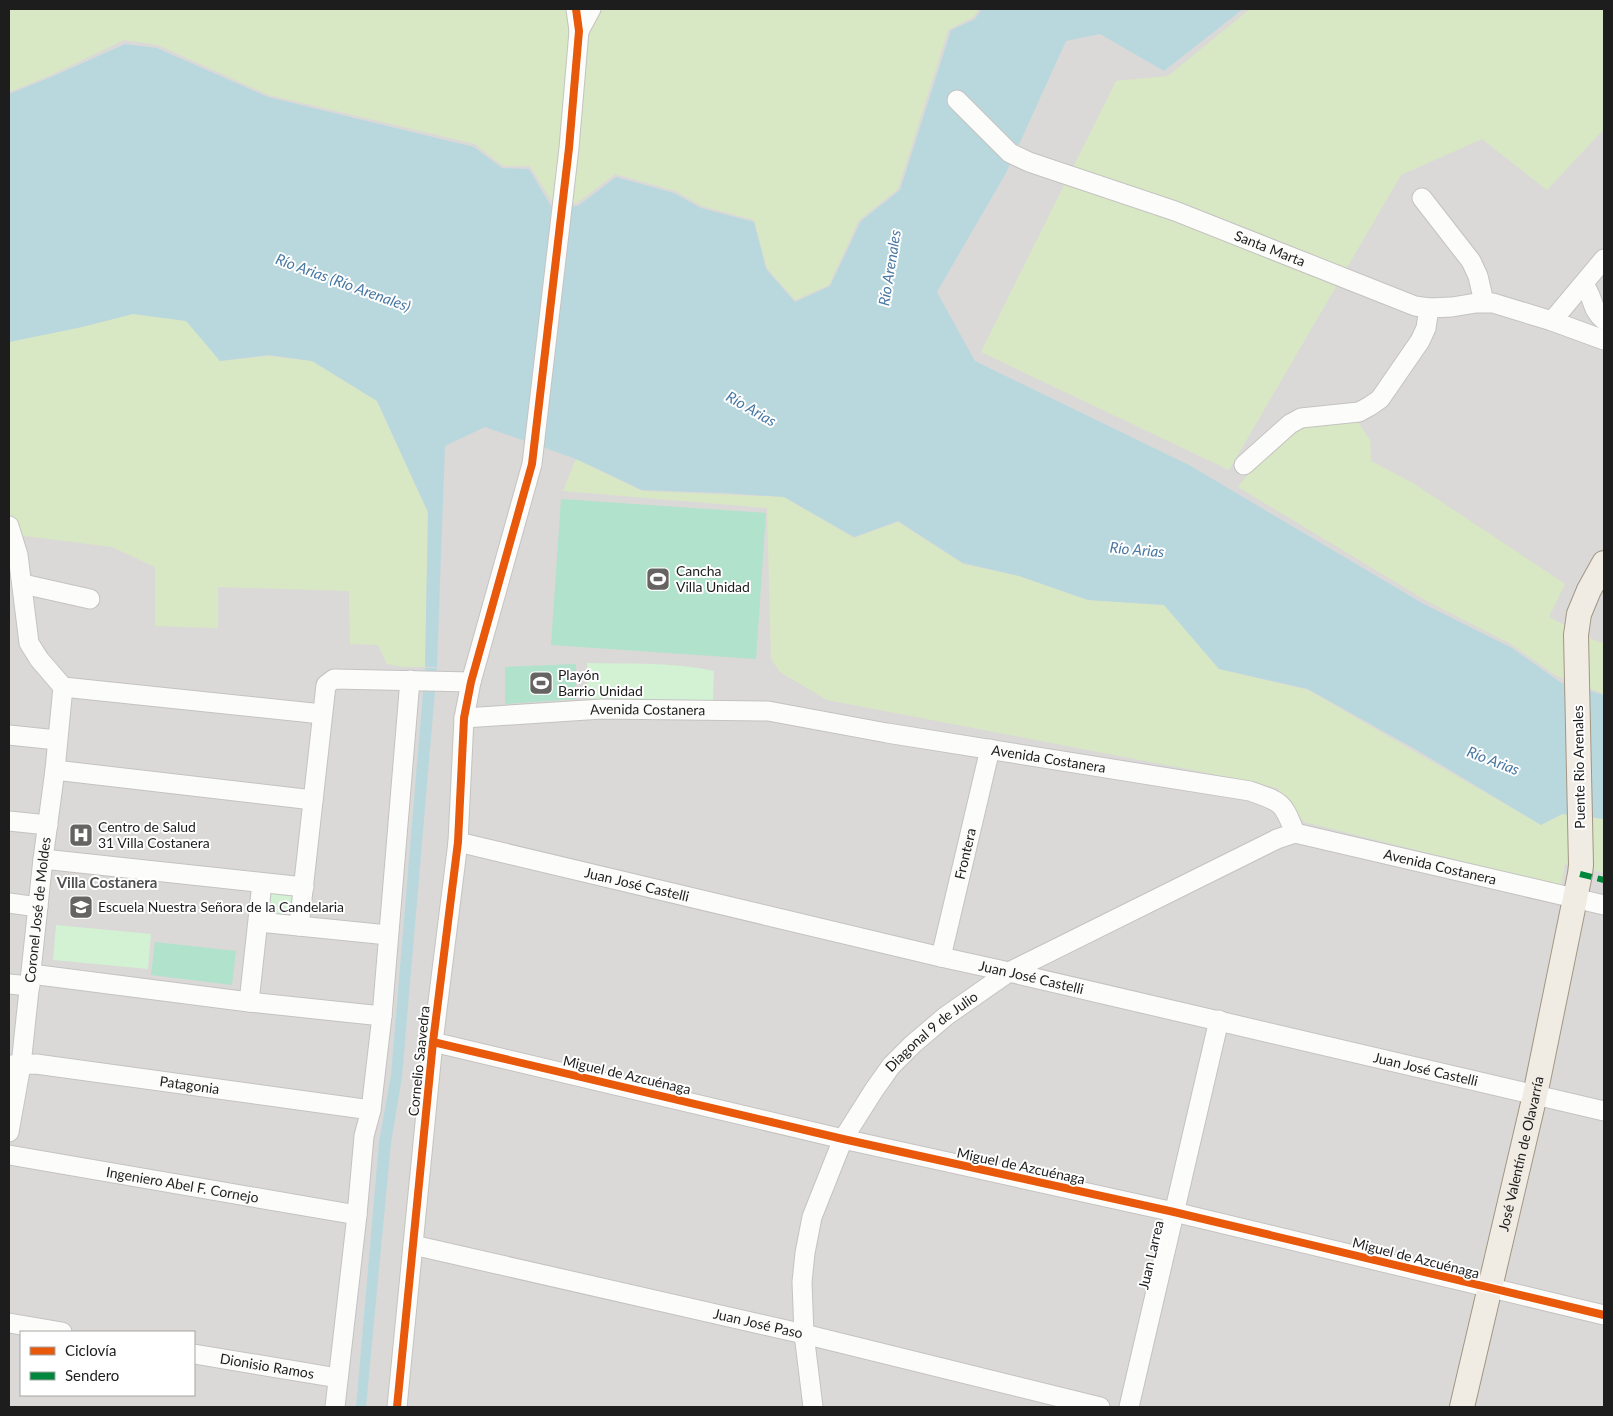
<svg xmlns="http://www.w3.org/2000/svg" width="1613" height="1416" font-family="Lato,sans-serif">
<rect width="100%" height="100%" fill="#ebe9e6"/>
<path fill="#dad9d7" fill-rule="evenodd" d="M9 9H1262L1396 168 1483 130 1604 117V1407H9ZM21 1332H194V1395H21Z"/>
<path fill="#d9e8c4" d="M9 9H979L973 17 948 30 898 189 859 220 829 285 795 300 767 268 754 220 702 206 676 191 615 174 577 203H553L530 166H503L475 144 269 95 158 45 124 40 51 75 9 92Z
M1250 9H1604V129L1547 190 1482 139 1401 175 1229 470 981 352 1116 81 1168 76Z
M133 314 187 321 220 361 269 356 312 361 377 401 428 513 425 667H405L387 664 378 645 350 644 349 591 218 587V628L155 626V567L112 547 9 534V342L82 327Z
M1355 418 1370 440 1371 461 1413 483 1565 584 1549 617 1598 642H1604V694L1555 675 1511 644 1427 601 1238 487 1259 460 1297 427Z
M576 459 642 491 784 497 854 538 898 522 963 564 1019 576 1088 600 1164 605 1219 669 1308 690 1541 825 1563 814 1604 819V873L1565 864 1561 886 1304 822 1277 788 1213 774 827 700 780 672 771 659 767 508 563 491Z"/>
<path fill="#d3f1d3" d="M587 663C629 664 673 662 714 671L713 700 681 703 642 699H588Z
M267 892 293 893 295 918 267 916Z
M56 925 151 934 148 969 53 960Z"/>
<path fill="#b1e2cc" d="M561 499 766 513 756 659 551 645Z
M576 664V699L505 704V667Z
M155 942 236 951 232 985 151 975Z"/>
<path fill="#b9d8de" d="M982 9H1243L1164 71 1100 34 1066 41 1006 173 937 292 975 361 1189 465 1422 603 1512 648 1560 682 1604 695V819L1562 814 1541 825 1415 749 1308 689 1219 669 1164 605 1088 600 1019 576 963 563 898 521 854 537 784 497 724 493 642 490 576 459 485 427 445 446 437 667H425L428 512 377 401 312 361 269 355 220 361 186 321 133 314 82 327 9 342V94L56 75 125 44 157 48 268 97 474 147 502 168 529 169 551 206H578L616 177 674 193 701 208 754 222 766 269 795 302 830 286 861 221 900 190 951 30 975 19Z
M425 668H437L402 1077 391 1143 366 1407H356L379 1142 391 1075Z"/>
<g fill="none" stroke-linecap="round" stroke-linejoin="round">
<g stroke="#c4c3c2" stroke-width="21">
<g id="minor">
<path d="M579 31 591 9"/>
<path id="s1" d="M957 100 1010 153 1029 162 1175 211 1415 306 1429 308 1452 307 1476 303H1493L1552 321 1604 340"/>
<path d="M1422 198 1471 261 1478 276 1484 302"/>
<path d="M1584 285C1594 297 1591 310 1604 320"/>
<path d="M1552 321 1604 259"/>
<path d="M1244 465 1290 424 1301 418 1359 412 1370 406 1380 399 1420 341 1426 328 1429 308"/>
<path d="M9 526 18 555 29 643 39 659 63 687"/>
<path d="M23 584 90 599"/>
<path d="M63 687 322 714"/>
<path id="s2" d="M464 718 602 709 768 711 887 733 1250 791C1282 802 1283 802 1295 833"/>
<path d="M9 735 57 740"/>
<path d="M55 770 313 800"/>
<path d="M9 821 48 825"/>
<path id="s3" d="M1295 833 1604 905"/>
<path id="s4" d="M458 842 941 957 1009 972 1604 1111"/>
<path d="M43 859 304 887"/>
<path d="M9 903 38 907"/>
<path d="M259 922 388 935"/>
<path d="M299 926 326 685 334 679 471 682"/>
<path id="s5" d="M941 957 990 749"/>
<path d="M31 974 249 1002 382 1016"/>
<path d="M9 984 30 986"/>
<path d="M249 1002 262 883"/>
<path d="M433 1042 843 1139 1174 1212 1604 1315"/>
<path id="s6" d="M10 1065 36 1064 371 1110"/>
<path id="s7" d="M9 1132 21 1065 43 859 55 770 63 687"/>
<path id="s8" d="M9 1155 357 1215"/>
<path id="s9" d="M413 1245 804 1334 1100 1407"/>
<path d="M9 1323 62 1332"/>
<path id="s10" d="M194 1354 338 1378"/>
<path d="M335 1407 357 1215 364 1136 371 1110 382 1016 410 680"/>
<path d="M397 1407 433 1042 458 842 464 718 471 682 532 464 569 148 579 31 576 9"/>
<path id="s11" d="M813 1407 804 1334 802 1282 805 1253 812 1217 843 1139 874 1090 891 1066 913 1044 946 1016 1009 972 1277 839 1295 833"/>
<path d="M1129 1407 1219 1020"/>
</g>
</g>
<g stroke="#a19683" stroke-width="26">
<g id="major">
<path id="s12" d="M1462 1407 1535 1095 1580 874 1581 865 1576 635 1579 614 1589 590 1604 563"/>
</g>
</g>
<use href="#minor" stroke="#fcfcfb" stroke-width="19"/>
<use href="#major" stroke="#f0ebe3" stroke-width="24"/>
<path stroke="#00873e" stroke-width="6" stroke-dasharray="12 6" stroke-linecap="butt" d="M1580 874 1604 880"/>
<g stroke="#fff" stroke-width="11">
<path id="cycleway" d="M433 1042 843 1139 1174 1212 1604 1315
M397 1407 433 1042 458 842 464 718 471 682 532 464 569 148 579 31 576 9"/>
</g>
<use href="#cycleway" stroke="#e8590c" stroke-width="8"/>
</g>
<defs>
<g id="stadium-square" transform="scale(1.25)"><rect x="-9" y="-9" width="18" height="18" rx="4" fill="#656463" stroke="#fff"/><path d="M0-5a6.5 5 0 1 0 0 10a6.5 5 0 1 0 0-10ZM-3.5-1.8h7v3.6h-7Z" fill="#fff"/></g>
<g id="hospital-square" transform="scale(1.25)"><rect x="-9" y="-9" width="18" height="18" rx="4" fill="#656463" stroke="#fff"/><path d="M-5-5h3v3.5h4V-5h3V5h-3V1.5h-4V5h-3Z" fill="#fff"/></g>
<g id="school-square" transform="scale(1.25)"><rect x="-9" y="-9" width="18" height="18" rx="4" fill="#656463" stroke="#fff"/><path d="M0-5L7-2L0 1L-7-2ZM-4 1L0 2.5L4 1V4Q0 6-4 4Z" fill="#fff"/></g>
</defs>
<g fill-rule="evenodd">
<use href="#stadium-square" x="658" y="579"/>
<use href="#stadium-square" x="541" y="683"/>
<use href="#hospital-square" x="81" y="835"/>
<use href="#school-square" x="81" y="907"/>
</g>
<g text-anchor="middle" stroke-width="4" stroke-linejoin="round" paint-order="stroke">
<g font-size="14" fill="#1d1d1d" stroke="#fff">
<text dy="5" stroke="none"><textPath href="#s1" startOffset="352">Santa Marta</textPath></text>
<text dy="5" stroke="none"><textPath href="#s2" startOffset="184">Avenida Costanera</textPath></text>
<text dy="5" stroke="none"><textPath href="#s2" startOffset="589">Avenida Costanera</textPath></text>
<text transform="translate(1579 767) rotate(-91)" y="5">Puente Rio Arenales</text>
<text dy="5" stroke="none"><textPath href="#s5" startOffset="106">Frontera</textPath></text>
<text dy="5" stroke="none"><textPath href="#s3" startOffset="149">Avenida Costanera</textPath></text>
<text dy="5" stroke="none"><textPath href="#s4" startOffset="184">Juan José Castelli</textPath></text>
<text dy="5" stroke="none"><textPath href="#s7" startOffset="224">Coronel José de Moldes</textPath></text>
<text dy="5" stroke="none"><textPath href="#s4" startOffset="589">Juan José Castelli</textPath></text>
<text dy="5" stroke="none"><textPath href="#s11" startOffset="416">Diagonal 9 de Julio</textPath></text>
<text transform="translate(419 1061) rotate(-84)" y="5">Cornelio Saavedra</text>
<text dy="5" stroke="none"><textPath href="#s4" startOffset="994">Juan José Castelli</textPath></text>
<text transform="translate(627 1075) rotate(13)" y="5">Miguel de Azcuénaga</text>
<text dy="5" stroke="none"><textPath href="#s6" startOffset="181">Patagonia</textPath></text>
<text dy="5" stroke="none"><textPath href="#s12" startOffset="260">José Valentín de Olavarría</textPath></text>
<text transform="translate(1021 1166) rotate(12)" y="5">Miguel de Azcuénaga</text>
<text dy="5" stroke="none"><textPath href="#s8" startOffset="176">Ingeniero Abel F. Cornejo</textPath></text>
<text transform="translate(1151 1255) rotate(-77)" y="5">Juan Larrea</text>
<text transform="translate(1416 1258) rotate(14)" y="5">Miguel de Azcuénaga</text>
<text dy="5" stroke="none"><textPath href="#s9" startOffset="354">Juan José Paso</textPath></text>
<text dy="5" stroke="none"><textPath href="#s10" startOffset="74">Dionisio Ramos</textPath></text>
</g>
<g font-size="14" fill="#1d1d1d" stroke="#fff" text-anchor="start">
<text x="676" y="576">Cancha<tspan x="676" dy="16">Villa Unidad</tspan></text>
<text x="558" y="680">Playón<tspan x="558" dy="16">Barrio Unidad</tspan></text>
<text x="98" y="832">Centro de Salud<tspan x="98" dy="16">31 Villa Costanera</tspan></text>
<text x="98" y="912">Escuela Nuestra Señora de la Candelaria</text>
</g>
<g font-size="15" font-style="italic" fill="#4878a3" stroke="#fff">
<text transform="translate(890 268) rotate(-81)" y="5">Río Arenales</text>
<text transform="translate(343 283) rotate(20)" y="5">Río Arias (Río Arenales)</text>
<text transform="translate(751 409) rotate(30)" y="5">Río Arias</text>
<text transform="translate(1137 550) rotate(5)" y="5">Río Arias</text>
<text transform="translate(1493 761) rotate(21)" y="5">Río Arias</text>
</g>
<g font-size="15" font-weight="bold" fill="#505050" stroke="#fff">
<text x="107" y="888">Villa Costanera</text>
</g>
</g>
<rect width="1613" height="1416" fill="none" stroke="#1d1d1d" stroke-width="20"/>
<rect x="20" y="1331" width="175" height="65" fill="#ffffff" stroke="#a5a5a5"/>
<rect x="30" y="1347" width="25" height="8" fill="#e8590c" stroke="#a5a5a5"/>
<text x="65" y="1356" font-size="15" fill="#1d1d1d">Ciclovía</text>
<rect x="30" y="1372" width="25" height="8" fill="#00873e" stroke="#a5a5a5"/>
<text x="65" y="1381" font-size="15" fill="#1d1d1d">Sendero</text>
</svg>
